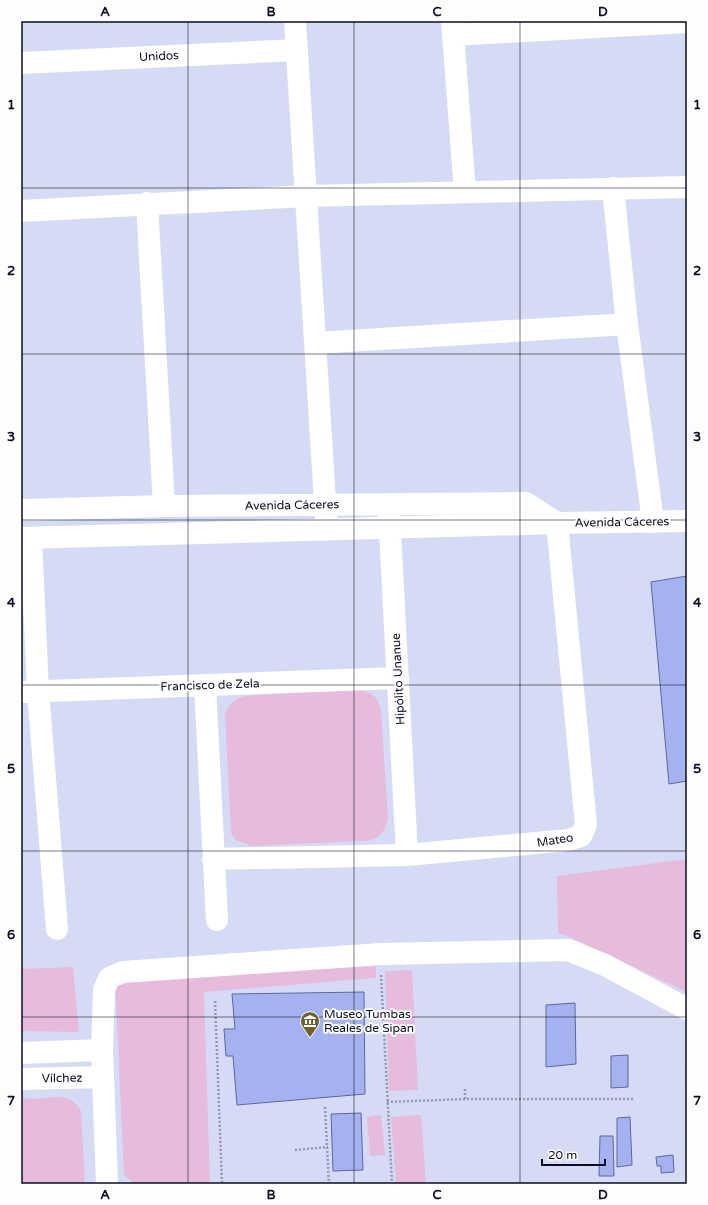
<svg xmlns="http://www.w3.org/2000/svg" width="708" height="1205" font-family="'Varela Round',sans-serif">
<rect width="100%" height="100%" fill="#d5dbf5"/>
<path fill="#e6bbdb" d="M356 689C370 692 378 695 381 710L388 819C384 833 380 838 366 841L251 846 236 840 231 833 225 715C229 704 233 699 245 696Z
M687 859V992L570 937 558 933 557 876Z
M376 966V978L204 992 210 1184H135L124 1175 115 980Z
M73 967 79 1032 21 1031V969Z
M412 970 418 1090 389 1091 385 971Z
M21 1097C44 1105 66 1084 81 1111L85 1184H21Z
M381 1115 385 1155 370 1156 367 1117Z
M421 1115 426 1184H396L391 1117Z"/>
<path fill="#a6b2f0" stroke="#5d679f" d="M687 576V781L669 784 651 582Z
M364 992 365 1094 237 1105 233 1056H226L224 1029H235L232 994Z
M575 1003 576 1064 546 1067V1005Z
M628 1055V1087L611 1088V1056Z
M686 1067H687V1116Z
M361 1113 363 1170 333 1171 331 1114Z
M630 1117 632 1165 617 1167V1118Z
M600 1136H613L614 1176H599Z
M673 1155 674 1172 661 1173V1166H657L656 1157Z"/>
<g fill="none" stroke-linecap="round" stroke-linejoin="round">
<path stroke="#9398b0" stroke-width="2.5" stroke-dasharray="2 2" stroke-linecap="butt" d="M381 975 392 1184
M215 1001 222 1184
M465 1099V1088
M387 1102 465 1099H634
M325 1107 329 1184
M295 1150 328 1147"/>
<path stroke="#fff" stroke-width="22" d="M295 21 326 518
M452 21 465 192
M453 35 687 22
M21 63 297 50
M613 188 627 324 653 522
M147 203 164 506
M21 211 306 196 687 187
M315 343 627 324
M21 510 164 506 526 503 557 523
M389 512 407 855
M21 538 557 523 687 521
M31 538 38 691 57 929
M205 686 217 920
M21 692 398 678
M213 859 407 855 568 840 581 836 586 825 557 523
M21 1053 102 1050
M21 1079 103 1077
M107 1184 102 1050 104 990 109 978 123 972 381 954 568 950 605 965 687 1009"/>
</g>
<path fill="none" stroke="#0b0d23" stroke-width="1" stroke-opacity="0.55" d="M188 21V1184M354 21V1184M520 21V1184M21 188H687M21 354H687M21 520H687M21 685H687M21 851H687M21 1017H687"/>
<defs>
<g id="museum-pin" transform="scale(1)"><path d="M0 17L-7.5 6A9.5 9.5 0 1 1 7.5 6Z" fill="#6f622f" stroke="#fdfdfd"/><path d="M0-6L6-3V-2H-6V-3ZM-5-1h2V3h-2ZM-1-1h2V3h-2ZM3-1h2V3H3ZM-6 4H6V6H-6Z" fill="#fff"/></g>
</defs>
<g fill-rule="evenodd">
<use href="#museum-pin" x="310" y="1021"/>
</g>
<g text-anchor="middle" stroke-width="4" stroke-linejoin="round" paint-order="stroke">
<g font-size="12" fill="#0b0d23" stroke="#fdfdfd">
<text transform="translate(159 56) rotate(-3)" y="4">Unidos</text>
<text transform="translate(292 505) rotate(-1)" y="4">Avenida Cáceres</text>
<text transform="translate(622 522) rotate(-1)" y="4">Avenida Cáceres</text>
<text transform="translate(398 679) rotate(-93)" y="4">Hipólito Unanue</text>
<text transform="translate(210 685) rotate(-2)" y="4">Francisco de Zela</text>
<text transform="translate(555 840) rotate(-9)" y="4">Mateo</text>
<text transform="translate(62 1078) rotate(-1)" y="4">Vílchez</text>
</g>
<g font-size="12" fill="#0b0d23" stroke="#fdfdfd" text-anchor="start">
<text x="324" y="1018">Museo Tumbas<tspan x="324" dy="14">Reales de Sipan</tspan></text>
</g>
</g>
<rect width="708" height="1205" fill="none" stroke="#fdfdfd" stroke-width="44"/>
<path d="M542 1159v6h63v-6" fill="none" stroke="#0b0d23" stroke-width="2"/>
<text x="548" y="1159" font-size="12" fill="#0b0d23" stroke="#fdfdfd" stroke-width="3" paint-order="stroke">20 m</text>
<rect x="22" y="22" width="664" height="1161" fill="none" stroke="#0b0d23" stroke-width="1.5"/>
<g font-size="13" text-anchor="middle" font-weight="bold" fill="#0b0d23">
<text x="105" y="16">A</text>
<text x="271" y="16">B</text>
<text x="437" y="16">C</text>
<text x="603" y="16">D</text>
<text x="11" y="109">1</text>
<text x="697" y="109">1</text>
<text x="11" y="275">2</text>
<text x="697" y="275">2</text>
<text x="11" y="441">3</text>
<text x="697" y="441">3</text>
<text x="11" y="607">4</text>
<text x="697" y="607">4</text>
<text x="11" y="773">5</text>
<text x="697" y="773">5</text>
<text x="11" y="939">6</text>
<text x="697" y="939">6</text>
<text x="11" y="1105">7</text>
<text x="697" y="1105">7</text>
<text x="105" y="1199">A</text>
<text x="271" y="1199">B</text>
<text x="437" y="1199">C</text>
<text x="603" y="1199">D</text>
</g>
</svg>
